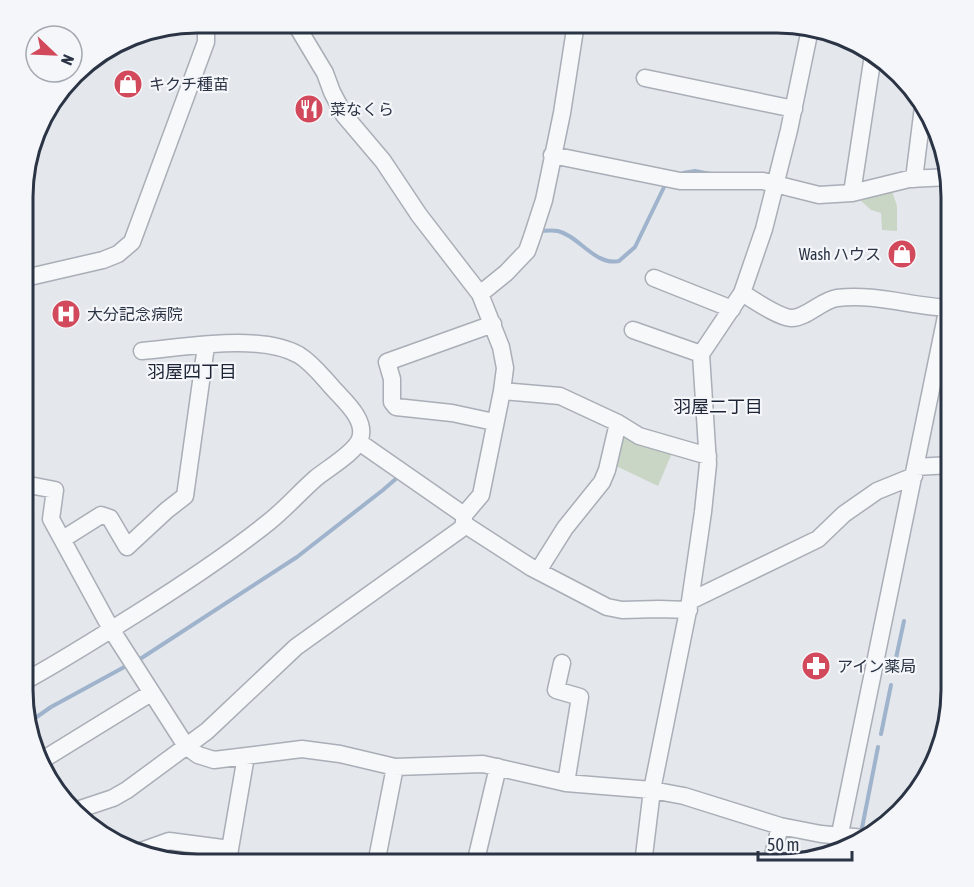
<svg xmlns="http://www.w3.org/2000/svg" width="974" height="887" font-family="'Asap Condensed','Noto Sans JP',sans-serif">
<rect width="100%" height="100%" fill="#e4e7ec"/>
<path fill="#c9d6c5" d="M892 191 897 206V231L882 230 881 213 871 210 860 200Z
M619 429 672 453 658 486 614 465Z"/>
<g fill="none" stroke-linecap="round" stroke-linejoin="round">
<path stroke="#9fb4cc" stroke-width="4" d="M683 173 695 171 711 174
M538 231C544 231 552 230 558 231 579 236 595 266 619 261L635 247 666 183
M137 661 297 557 383 490 398 477 401 478
M893 672 904 621
M28 723 51 707 128 665
M881 734 891 685
M862 828 878 747"/>
<g stroke="#a9aeb7" stroke-width="19">
<path id="minor" d="M295 23 325 73 332 92 344 115 383 161 419 215 480 294 501 347 505 368 502 391 560 396 618 423 639 436 708 456
M645 78 794 109
M552 155 680 181H763L819 195 852 193 909 179 949 177
M914 179 923 107
M852 193 873 55
M25 278 103 260 118 254 132 242 206 42V23
M654 278 732 309
M742 293C754 300 778 317 791 318 805 319 822 300 837 298 876 293 913 307 951 308
M480 294 506 273 527 251 532 237 544 200 562 113 576 23
M493 324 387 362 392 379V402L396 407 452 413 494 422
M633 330 701 354
M915 467 951 465
M24 484 55 490 51 519 111 629 186 746 198 755 214 760 302 749 340 754 395 767 483 764 566 783 652 790 684 796 780 826 821 834 865 838
M464 515 481 495 502 391
M464 524 532 568 607 607 622 610 659 609 689 610
M63 539 101 515 110 518 127 547 167 510 185 496 206 346
M538 571 565 528 602 482 607 470 618 423
M690 601 703 512 708 464 701 354 742 293 764 229 789 130 810 29
M562 663 556 690 580 697 566 783
M23 682C62 661 99 637 136 614 182 585 228 555 270 521 286 508 300 492 316 478 328 468 355 453 360 439 367 419 343 400 331 386 321 375 312 363 299 355 260 333 187 347 142 351
M39 762 151 693
M74 811 113 798 127 790 207 731 296 647 461 529 464 524V515L359 442
M141 851 169 841 230 849 246 756
M836 853 951 292
M228 864 230 849
M376 864 395 767
M475 864 498 767
M643 864 652 790 690 601 818 539 844 514 877 491 914 476
M771 864 780 826"/>
</g>
<use href="#minor" stroke="#f7f8fa" stroke-width="16"/>
</g>
<defs>
<g id="shop-disc" transform="scale(1.5)"><circle r="9.5" fill="#d1495b" stroke="#f4f6f9"/><path d="M-5-2.5h2.3a2.7 3.5 0 0 1 5.4 0H5L5.5 6h-11ZM-1.5-2.5h3a1.5 2.3 0 0 0-3 0Z" fill="#fff"/></g>
<g id="restaurant-disc" transform="scale(1.5)"><circle r="9.5" fill="#d1495b" stroke="#f4f6f9"/><path d="M-5-6h1v4h1v-4h1v4h1v-4h1v5L-1.5 .5V6h-2V.5L-5-1ZM5-6V6H3V1.5H1.5Q1.5-4 5-6Z" fill="#fff"/></g>
<g id="hospital-disc" transform="scale(1.5)"><circle r="9.5" fill="#d1495b" stroke="#f4f6f9"/><path d="M-5-5h3v3.5h4V-5h3V5h-3V1.5h-4V5h-3Z" fill="#fff"/></g>
<g id="pharmacy-disc" transform="scale(1.5)"><circle r="9.5" fill="#d1495b" stroke="#f4f6f9"/><path d="M-2-6h4v4h4v4h-4v4h-4v-4h-4v-4h4Z" fill="#fff"/></g>
</defs>
<g fill-rule="evenodd">
<use href="#shop-disc" x="128" y="84"/>
<use href="#restaurant-disc" x="309" y="109"/>
<use href="#shop-disc" x="902" y="254"/>
<use href="#hospital-disc" x="66" y="314"/>
<use href="#pharmacy-disc" x="816" y="666"/>
</g>
<g text-anchor="middle" stroke-width="4.5" stroke-linejoin="round" paint-order="stroke">
<g font-size="16" fill="#2b3445" stroke="#f4f6f9" text-anchor="start">
<text x="149" y="90">キクチ種苗</text>
<text x="330" y="115">菜なくら</text>
<text x="881" y="260" text-anchor="end">Wash ハウス</text>
<text x="87" y="320">大分記念病院</text>
<text x="837" y="672">アイン薬局</text>
</g>
<g font-size="18" fill="#1d2536" stroke="#f4f6f9">
<text x="192" y="378">羽屋四丁目</text>
<text x="718" y="413">羽屋二丁目</text>
</g>
</g>
<path d="M0 0H974V887H0ZM197 33H777A164 164 0 0 1 941 197V690A164 164 0 0 1 777 854H197A164 164 0 0 1 33 690V197A164 164 0 0 1 197 33Z" fill="#f4f6f9" fill-rule="evenodd"/>
<path fill="none" stroke="#2b3445" stroke-width="3" d="M197 33H777A164 164 0 0 1 941 197V690A164 164 0 0 1 777 854H197A164 164 0 0 1 33 690V197A164 164 0 0 1 197 33Z"/>
<g transform="translate(54 54) rotate(113)"><circle r="28" fill="#f4f6f9" stroke="#a4a8b1" stroke-width="1.5"/>
<path d="M0-4.5L10 22L0 15L-10 22Z" fill="#d1495b"/>
<text y="-9" font-size="16" font-weight="bold" text-anchor="middle" fill="#2b3445">N</text>
</g>
<path d="M758 851v9h94v-9" fill="none" stroke="#2b3445" stroke-width="3"/>
<text x="767" y="851" font-size="18" fill="#2b3445" stroke="#f4f6f9" stroke-width="4.5" paint-order="stroke">50 m</text>
</svg>
